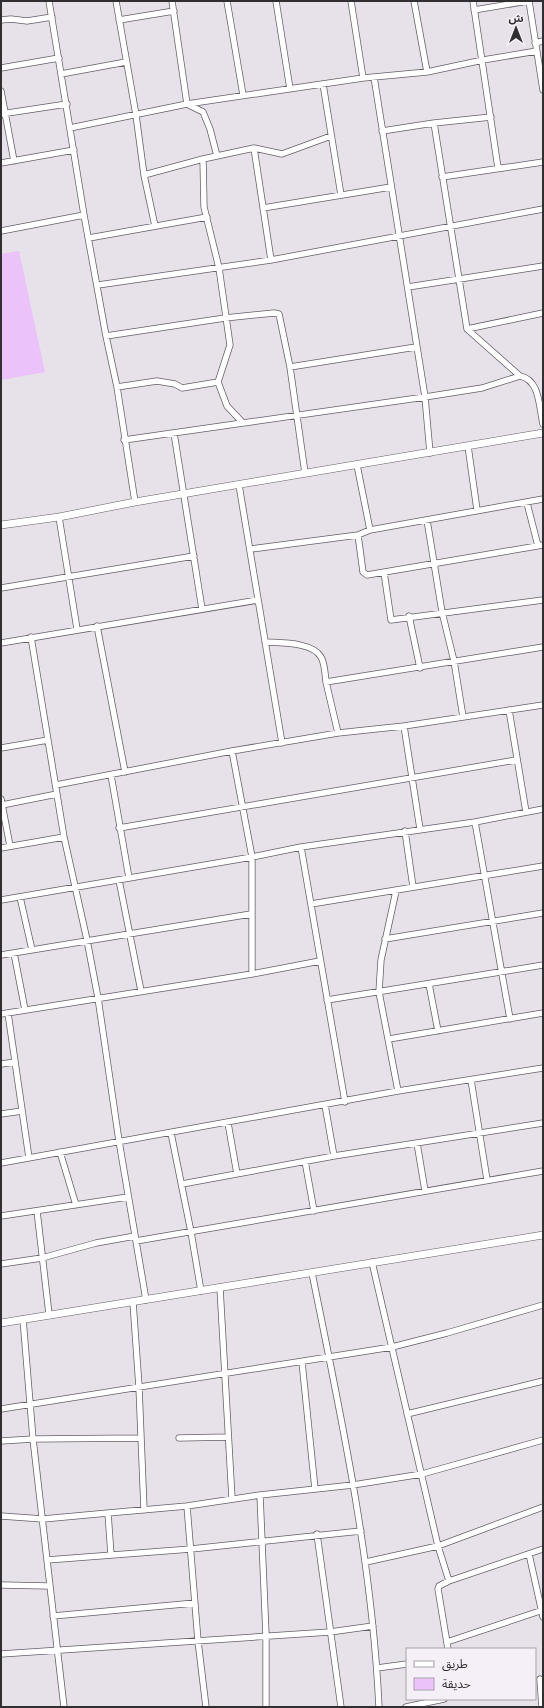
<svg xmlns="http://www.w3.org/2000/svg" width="544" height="1708" font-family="Georgia,'Noto Sans Arabic',serif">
<rect width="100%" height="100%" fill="#e7e2e9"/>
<path fill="#ebc2f9" d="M19 251 45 372 1 380V254Z"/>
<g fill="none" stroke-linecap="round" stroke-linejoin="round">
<g stroke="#645f65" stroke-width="7">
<path id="minor" d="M49 1 84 215 106 336 117 387 135 502
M116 1 136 115 144 175 155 226
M172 1 187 104 203 112 210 129 217 156
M227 1 243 95
M276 1 290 89
M351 1 363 78
M414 1 427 72
M473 1 498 168
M529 1 543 90
M474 10 528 1
M1 20 11 19 27 21 52 17
M119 20 174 11
M535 43 543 41
M1 68 59 58
M61 74 126 62
M374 77 425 397 430 453
M323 84 341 195
M1 91 14 161
M1 114 67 104
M434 123 467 329 520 376
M70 128 187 104 363 78 427 72 483 60 537 51
M382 131 434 123 491 117
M254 148 271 260
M203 159 204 207 219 268 230 345 218 382 227 406 243 423
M1 163 74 150
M144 175 203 159 254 148 282 154 331 136
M442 177 543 162
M263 208 391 187
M1 231 84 215
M89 238 207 217
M98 285 271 260 543 209
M408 287 543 266
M467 329 543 313
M106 336 225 318 274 313 279 314 290 367 305 473
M290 367 416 347
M117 387 157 381 175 384 182 388 218 382
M174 433 202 609
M124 440 425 397 482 388 520 376C540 380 539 407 543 424
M468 446 477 510
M357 465 370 530
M239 485 282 743
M527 503 538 546
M59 517 77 629
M427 520 442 612 454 661 463 717
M358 535 363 572 367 575 543 545
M251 549 358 535 370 530 543 499
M384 572 391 620 543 600
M1 588 194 556
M409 616 420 668
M97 626 125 772
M31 637 64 837 87 940 98 998 119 1141 146 1300
M265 642C280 643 313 642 321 657 325 664 325 674 326 682L543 647
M1 643 258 600
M326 682 338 733
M509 710 526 812
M404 726 420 829
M1 748 48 740
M232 751 252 857V974
M111 775 129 878
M56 785 232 751 338 733 404 726 543 705
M1 799 10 846
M2 805 57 794
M475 822 510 1019
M119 828 516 760
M405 831 413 887
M301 847 345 1102
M1 848 64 837
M119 880 141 991
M396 891 381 960 379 992 398 1091
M20 897 32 950
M1 900 252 857 301 847 475 822 543 809
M311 904 543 866
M385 939 543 913
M14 953 25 1010
M1 955 251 914
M429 984 438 1031
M327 1000 543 965
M8 1013 29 1158
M1 1014 252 974 320 961
M389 1039 543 1013
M1 1064 15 1062
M471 1080 487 1180
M325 1105 334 1156
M1 1114 22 1111
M228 1123 237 1174
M171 1133 191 1232 201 1291
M417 1143 425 1191
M60 1152 76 1205
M305 1161 314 1211
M1 1163 398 1091 543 1068
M182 1184 334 1156 543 1123
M37 1211 49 1314
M1 1216 128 1197
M136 1241 543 1171
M372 1262 438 1546 449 1581
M1 1264 42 1258 96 1243 135 1236
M312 1273C341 1416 372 1560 379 1707
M220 1288 232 1499
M133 1302 139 1387 144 1510
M23 1319 33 1439 64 1707
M302 1362 315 1489
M1 1409 392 1347 447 1333 543 1305
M407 1414 543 1381
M179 1438 228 1437
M1 1441 33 1439 141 1438
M260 1495 266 1635V1707
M187 1506 198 1641 206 1707
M108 1513 111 1555
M1 1516 43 1519 108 1513 187 1506 260 1495 353 1485 422 1474 543 1440
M317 1534 341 1707
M529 1554 543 1617
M47 1560 191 1549 361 1531
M366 1562 438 1546 543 1507
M1 1585 49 1586
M53 1616 195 1603
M447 1642 543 1610
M448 1649 438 1589 439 1586 449 1581 543 1549
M1 1654 330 1632 373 1626
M377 1668 407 1664
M540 1679 542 1707
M406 1707 444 1699"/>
</g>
<g stroke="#645f65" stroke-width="8">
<path id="tertiary" d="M1 525 59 517 135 502 543 433
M1 1323 543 1235"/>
</g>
<use href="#minor" stroke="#fff" stroke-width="5.5"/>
<use href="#tertiary" stroke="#fff" stroke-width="7"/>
</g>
<rect width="544" height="1708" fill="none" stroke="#312f31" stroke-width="4"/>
<rect x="406" y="1648" width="130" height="52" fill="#f5eff7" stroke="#a7a2a8"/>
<rect x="414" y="1661" width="20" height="6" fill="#ffffff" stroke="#a7a2a8"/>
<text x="442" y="1668" font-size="12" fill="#312f31">طريق</text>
<rect x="414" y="1678" width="20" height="12" fill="#ebc2f9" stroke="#a7a2a8"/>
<text x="442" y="1688" font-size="12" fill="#312f31">حديقة</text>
<g transform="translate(516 28)" stroke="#f5eff7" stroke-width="3" paint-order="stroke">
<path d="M0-3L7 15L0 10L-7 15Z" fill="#312f31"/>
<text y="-6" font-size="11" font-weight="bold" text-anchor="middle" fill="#312f31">ش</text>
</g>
</svg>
